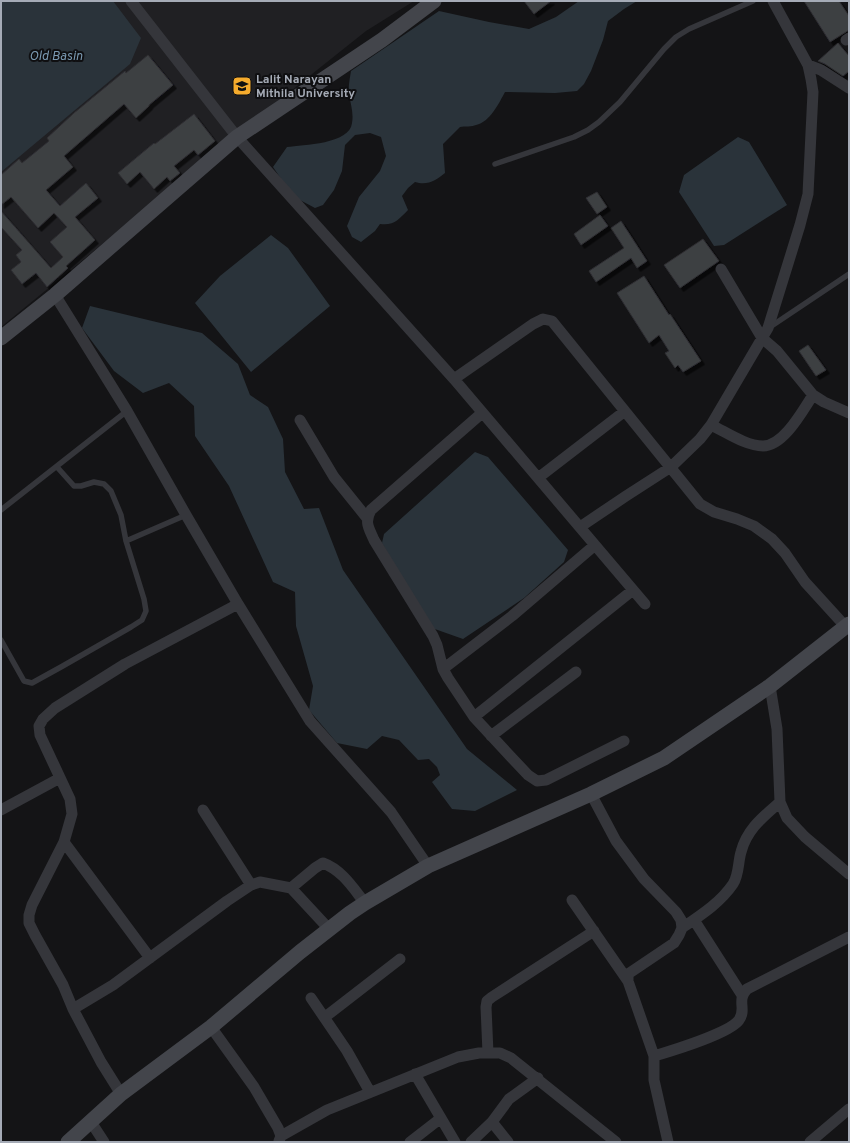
<svg xmlns="http://www.w3.org/2000/svg" width="850" height="1143" font-family="Overpass,sans-serif">
<defs>
<filter id="shadow"><feDropShadow dx="3.5" dy="3.5" stdDeviation="0" flood-color="#0009"/></filter>
</defs>
<rect width="100%" height="100%" fill="#141416"/>
<path fill="#202023" d="M1 1H414L366 31 228 141 1 327Z"/>
<path fill="#2a333a" d="M1 1H113L141 38 130 64 1 172Z
M579 1H637L624 9 608 21 603 40 591 71 584 84 577 91 555 93 505 92C499 103 490 122 476 125 472 127 465 126 460 127L443 144 445 173C436 180 428 186 415 182L408 188 402 196 408 210C399 219 394 226 380 224L375 231 361 242 352 237 347 226 359 197 380 171 386 156 381 137 370 133 355 135 345 145 342 171 334 190 323 205 315 208 298 199 286 186 273 167 287 147C303 145 350 144 352 123 354 112 350 103 349 93 348 86 350 78 351 71L439 11 489 22 529 29 556 17Z
M738 137 749 142 787 205 724 245 714 246 679 192 684 175Z
M271 235 288 248 330 306 251 372 195 303 220 276Z
M90 306 202 333 238 364 250 395 268 407 283 439 285 472 304 509 319 508 343 570 467 749 517 790 475 811 452 809 432 782 440 775 437 767 429 759 418 760 399 740 382 736 367 749 337 743 309 710 313 686 296 626 295 592 273 582 229 486 195 436 194 406 169 383 143 393 114 371 82 328Z
M475 452 488 457 568 550 564 562 524 598 463 639 432 628 382 543 384 534Z"/>
<path fill="#3e3f43" stroke="#2e2e32" filter="url(#shadow)" d="M524 1H551L534 14Z
M804 1H839L849 16V30L830 42Z
M838 43 849 56V71L843 76 825 64 818 61Z
M148 55 173 85 149 105V106L136 118 124 104 64 156 73 167 46 190 60 206 86 183 98 198 75 217 95 240 66 266 68 268 47 287 36 273 22 284 11 270 21 262 16 255 22 250 1 227V211L51 268 63 257 50 242 67 227 54 213 38 228 11 197 1 205V175L19 159 22 163 49 141 47 138 74 113 125 71 126 73Z
M194 114 215 141 198 155 194 150 174 166 180 173 170 181 167 177 154 189 140 172 127 184 118 173 154 143 155 144Z
M597 192 607 207 597 214 586 198Z
M600 215 608 226 581 245 574 234Z
M621 221 647 261 637 268 631 258 596 282 589 271 624 248 611 228Z
M703 239 719 261 680 288 664 265Z
M644 276 669 315 670 314 701 361 683 372 678 365 675 368 665 353 669 351 659 335 649 343 617 293Z
M808 345 826 370 816 376 799 351Z"/>
<g fill="none" stroke-linecap="round" stroke-linejoin="round">
<path stroke="#35363b" stroke-width="5.5" d="M495 164 574 137 588 130 599 122 620 102 664 49 676 37 689 29 753 1
M770 327 849 274
M1 510 127 411
M126 541 186 515
M1 640 24 681 32 683 61 667 131 627 142 620 146 611 144 599 126 541 121 515 111 491 104 484 94 482 81 486H74L57 467"/>
<path stroke="#35363b" stroke-width="11" d="M131 1 237 137 454 379 645 604
M846 40 849 38
M808 65 821 70 849 88
M721 269 762 338 777 351 813 395 824 402 849 413
M55 295 127 411 186 515 238 604 310 721 391 812 428 866
M454 379 533 324 543 319 552 321 700 504 714 512 737 519 754 526 772 539 785 553 805 582 846 627
M482 413 371 510C364 523 369 528 374 540L433 636 437 645 443 669 448 678 474 717 511 757 528 775 537 781 546 780 624 741
M300 420 334 477 367 518
M711 425C726 432 746 446 763 446 784 446 803 410 813 395
M538 478 625 411
M580 527 626 496 671 467 700 439 711 425 768 328 800 225 808 194 813 92 811 79 808 65 773 1
M443 669 512 616 595 545
M770 686 777 729 780 802 787 818 805 837 849 874
M474 717 633 590
M491 736 576 672
M591 794 616 841 644 879 676 912 681 920 682 928 679 935 674 943 628 974V981L654 1056V1080L668 1142
M1 810 60 778
M203 810 251 885
M64 842 150 958
M291 888 315 868 323 863C342 870 353 888 365 903
M572 900 628 981
M694 920 742 995
M682 928C701 915 720 903 733 884 739 875 738 862 741 852 747 829 763 817 780 802
M311 998 347 1051 370 1092
M73 1009 113 985 227 901 251 885 260 882 291 888 329 929
M325 1017 400 959
M211 1027 254 1087 278 1128 281 1136 279 1141
M488 1053 486 1007 487 1001 492 997 594 931
M654 1056C671 1051 730 1033 739 1020 747 1009 736 1001 747 989L849 937
M415 1074 455 1142
M121 1094 101 1062 73 1009 63 985 35 935 29 923V915L32 905 64 842 72 814 70 799 40 735 39 726 43 719 55 708 125 664 238 604
M91 1122 104 1142
M492 1122 508 1142
M281 1136 327 1110 458 1057 479 1053H500L511 1058 616 1142
M410 1142 441 1118
M471 1142 492 1122 509 1099 538 1078
M810 1142 849 1109"/>
<path stroke="#43454b" stroke-width="15" d="M1 338 55 295 237 137 382 40 434 1
M68 1142 121 1094 211 1027 300 952 350 913 365 903 428 866 591 794 664 758 770 686 849 624"/>
</g>
<defs>
<g id="university-square" transform="scale(1)"><rect x="-9" y="-9" width="18" height="18" rx="4" fill="#f5ab2d" stroke="#0f0f11"/><path d="M0-5L7-2L0 1L-7-2ZM-4 1L0 2.5L4 1V4Q0 6-4 4Z" fill="#111"/></g>
</defs>
<g fill-rule="evenodd">
<use href="#university-square" x="242" y="86"/>
</g>
<g text-anchor="middle" stroke-width="4" stroke-linejoin="round" paint-order="stroke">
<g font-size="12" font-weight="bold" fill="#a5abb6" stroke="#0f0f11" text-anchor="start">
<text x="256" y="83">Lalit Narayan<tspan x="256" dy="14">Mithila University</tspan></text>
</g>
<g font-size="13" font-style="italic" fill="#7b9ab2" stroke="#0f0f11">
<text x="56" y="60">Old Basin</text>
</g>
</g>
<rect width="850" height="1143" fill="none" stroke="#a5abb6" stroke-width="4"/>
</svg>
